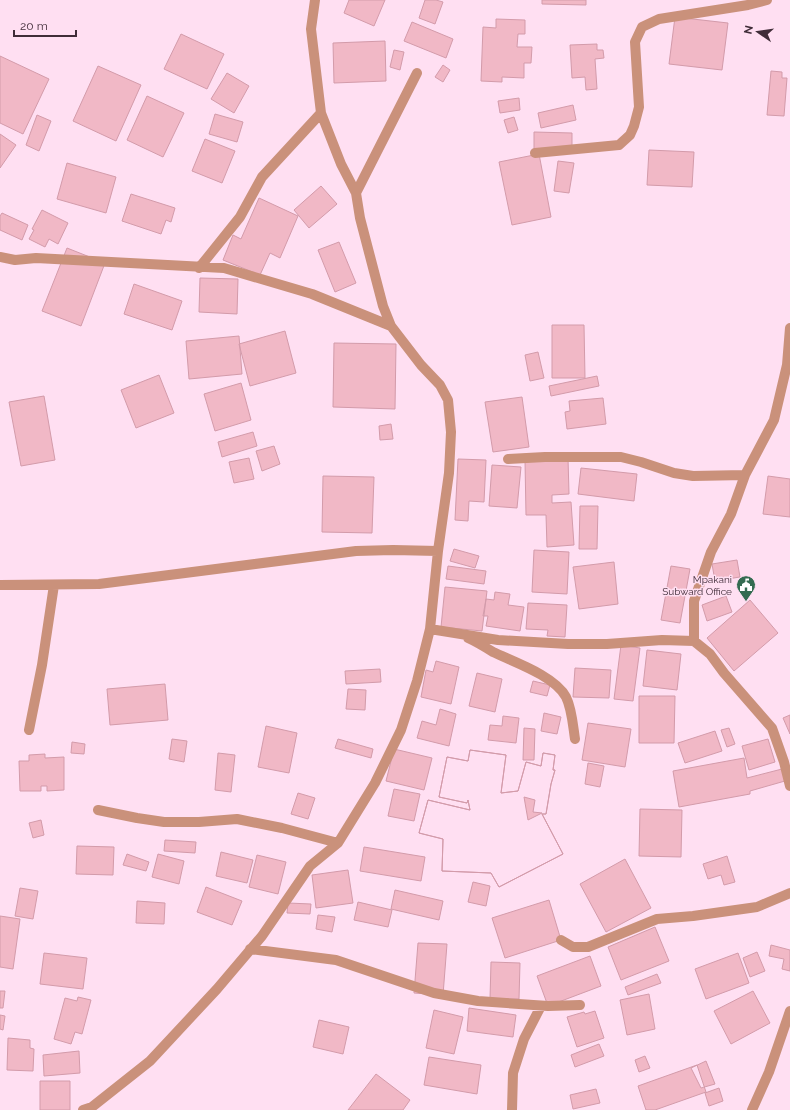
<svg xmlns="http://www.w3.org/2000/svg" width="790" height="1110" font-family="Raleway,sans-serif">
<rect width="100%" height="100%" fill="#ffdff2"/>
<path fill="#f1b8c6" stroke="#d39baa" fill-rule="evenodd" d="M349 0H385L374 26 344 13Z
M425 0H436L443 2 435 24 419 18Z
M542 0H586V5L542 4Z
M675 17 728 23 722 70 669 64Z
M496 19 525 20V34H518L517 47H532L531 63H524V78L502 77V82L481 81 483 27 496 28Z
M412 22 453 39 446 58 404 41Z
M181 34 224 54 207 89 164 69Z
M385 41 386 81 334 83 333 43Z
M597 44V50H603L604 58 595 59 597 89 586 90 585 77 572 78 570 45Z
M394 50 404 52 400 70 390 67Z
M0 56 49 79 23 134 0 123Z
M443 65 450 70 443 82 435 77Z
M98 66 141 85 116 141 73 121Z
M771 71 782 72V78H787L784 116 767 115Z
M227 73 249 86 234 113 211 99Z
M147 96 184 113 163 157 127 140Z
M519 98 520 110 500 113 498 101Z
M573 105 576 120 541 128 538 113Z
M215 114 243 122 237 142 209 134Z
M37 115 51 121 39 151 26 145Z
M514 117 518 130 508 133 504 120Z
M534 132 572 133V152L534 151Z
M0 134 16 145 0 168Z
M205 139 235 151 222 183 192 171Z
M649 150 694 152 692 187 647 185Z
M539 154 551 217 512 225 499 162Z
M558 161 574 163 569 193 554 191Z
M67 163 116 177 106 213 57 199Z
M321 186 337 204 309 228 294 210Z
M131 194 175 208 171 222 166 220 161 234 122 221Z
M259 198 298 216 280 258 270 253 260 275 223 260 233 235 241 239Z
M42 210 68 223 58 244 49 239 45 247 29 239 34 230 32 229Z
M2 213 28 225 22 240 0 230V216Z
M339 242 356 283 335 292 318 250Z
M67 248 105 263 81 326 42 311Z
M200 278 238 279 237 314 199 312Z
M134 284 182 301 172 330 124 314Z
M552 325H584L585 378H552Z
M285 331 296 373 250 386 239 344Z
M239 336 242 374 189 379 186 341Z
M334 343 396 344 395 409 333 407Z
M538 352 544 378 530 381 525 355Z
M159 375 174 413 136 428 121 390Z
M597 376 599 386 551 396 549 386Z
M241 383 251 420 215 431 204 394Z
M44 396 55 460 21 466 9 402Z
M522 397 529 447 493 452 485 402Z
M603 398 606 424 567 429 565 412 570 411 569 401Z
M391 424 393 439 380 440 379 426Z
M253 432 257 446 222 457 218 442Z
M274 446 280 464 262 471 256 451Z
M249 458 254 479 234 483 229 462Z
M568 458 569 494 552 495V503L571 502 574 545 547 547 546 515H526L525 461Z
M458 459 486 460 484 502 469 501 468 521 455 520Z
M492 465 521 467 517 508 489 506Z
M581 468 637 474 634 501 578 494Z
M323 476 374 477 372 533 322 532Z
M768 476 790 479V517L763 514Z
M580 506H598L597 549H579Z
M454 549 479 556 475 568 450 561Z
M534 550 569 552 567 594 532 592Z
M737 560 740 577 715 581 712 564Z
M614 562 618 604 579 609 573 567Z
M448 566 486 571 484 584 446 579Z
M671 566 690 569 680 623 661 620Z
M445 587 487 591 482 631 441 627Z
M495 592 510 594 508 605 524 607 520 631 486 626 488 616H483L486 599 494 600Z
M726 596 732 612 707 621 702 605Z
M750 600 778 633 734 671 707 638Z
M528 603 567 605 565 637 547 636 548 630 526 629Z
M621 645 640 648 633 701 614 699Z
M647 650 681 654 677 690 643 686Z
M436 661 459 667 451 704 421 697 426 670 433 672Z
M575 668 611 670 609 698 573 697Z
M380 669 381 682 346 684 345 671Z
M477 673 502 679 495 712 469 706Z
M533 681 550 685 547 696 530 692Z
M165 684 168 720 110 725 107 689Z
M348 689 366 690 365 710 346 709Z
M639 696H675L674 743H639Z
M440 709 456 714 449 746 417 738 422 721 436 725Z
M544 713 561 717 557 734 541 731Z
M790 715V734L783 718Z
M503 716 519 718 516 743 488 740 490 725 502 726Z
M588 723 631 729 625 767 582 760Z
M266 726 297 733 289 773 258 767Z
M524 728 535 729 534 760H523Z
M729 728 735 744 727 747 721 730Z
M715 731 722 751 685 763 678 743Z
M172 739 187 741 184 762 169 759Z
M338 739 373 749 371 758 335 748Z
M768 739 775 762 749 770 742 746Z
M72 742 85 744 84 754 71 753Z
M394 749 432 758 424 790 386 781Z
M470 750 506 755 501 793 518 791 526 762 541 766 543 753 555 755 553 770H555L551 784 546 814H542L563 854 499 887 491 873 442 871 443 839 419 833 428 800 470 810 468 800 467 803 439 797 447 757 468 761ZM524 797 535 800 533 812 542 813 528 820Z
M470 750 506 755 501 793 518 791 526 762 541 766 543 753 555 755 553 770H555L551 784 546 814H542L563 854 499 887 491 873 442 871 443 839 419 833 428 800 470 810 468 800 467 803 439 797 447 757 468 761Z
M218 753 235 755 231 792 215 790Z
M45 754V758L64 757V790L47 791V786H41V791H20L19 761H29V755Z
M744 758 747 778 782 769 785 781 750 791V794L679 807 673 771Z
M588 763 604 766 600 787 585 784Z
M394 789 420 794 414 821 388 816Z
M298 793 315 798 308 819 291 814Z
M640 809 682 810 681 857 639 856Z
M41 820 44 835 33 838 29 823Z
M165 840 196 842 195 853 164 851Z
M77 846 114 847 113 875 76 874Z
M364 847 425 857 421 881 360 871Z
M221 852 253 860 247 883 216 876Z
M127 854 149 862 146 871 123 865Z
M158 854 184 861 179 884 152 877Z
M257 855 286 862 278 894 249 887Z
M727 856 735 882 724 885 721 875 708 879 703 864Z
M625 859 651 908 606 932 580 884Z
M348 870 353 903 316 908 312 875Z
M473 882 490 886 486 906 468 902Z
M206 887 242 901 232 925 197 912Z
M20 888 38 891 33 919 15 916Z
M395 890 443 901 439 920 391 909Z
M549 900 561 940 505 958 492 918Z
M137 901 165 903 164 924 136 923Z
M358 902 392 910 388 927 354 920Z
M288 903 311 904 310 914 287 913Z
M318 915 335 917 332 932 316 929Z
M0 916 20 919 13 969 0 967Z
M655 927 669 961 621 980 608 947Z
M418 943 447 944 443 995 414 993Z
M771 945 790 950V971L782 969 784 959 769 956Z
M757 952 765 971 750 977 743 958Z
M44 953 87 958 83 989 40 984Z
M738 953 749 983 706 999 695 969Z
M590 956 601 986 548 1006 537 976Z
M491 962 520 963 519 999H490Z
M657 974 661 983 628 995 625 987Z
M0 991H5L3 1008H0Z
M753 991 770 1023 731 1044 714 1011Z
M649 994 655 1029 627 1035 620 1000Z
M78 997 91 1000 82 1034 75 1032 71 1044 54 1039 65 998 77 1001Z
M469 1008 516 1015 513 1037 467 1031Z
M434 1010 463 1017 454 1054 426 1048Z
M595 1011 604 1038 577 1047 567 1017 584 1012 585 1014Z
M0 1015 5 1016 3 1030 0 1029Z
M319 1020 349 1027 343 1054 313 1047Z
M8 1038 30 1040V1048L34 1049 33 1071 7 1070Z
M599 1044 604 1056 575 1067 571 1055Z
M79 1051 80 1073 44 1076 43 1055Z
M645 1056 650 1068 639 1072 635 1060Z
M429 1057 481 1065 477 1094 424 1085Z
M706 1061 715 1084 701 1088 691 1068Z
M697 1065 706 1092 655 1110H646L638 1086Z
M376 1074 410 1100 403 1110H348Z
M40 1081H70V1110H40Z
M719 1088 723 1101 709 1106 705 1093Z
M596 1089 600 1103 573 1109 570 1095Z"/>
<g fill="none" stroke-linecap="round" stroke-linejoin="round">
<path stroke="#ca917b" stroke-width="10" d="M535 153 619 145 630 135 634 126 639 107 635 42 642 27 659 19 748 5 767 0
M356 193 417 73
M0 257 15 260 36 258 224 268 312 294 391 326
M199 268 240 217 262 177 321 113
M790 328 787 365 774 420 745 475 731 514 711 552 694 601V641L710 654 724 673 772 728 784 762 790 786
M508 459 545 457H621L641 462 674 473 693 476 745 475
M0 585 99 584 356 551 393 550 438 551
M430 629 498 640 568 644H607L662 640 694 641
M468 638C477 642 485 647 493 652 514 662 555 676 566 697 572 709 573 726 575 739
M29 730 42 665 54 585
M98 810 137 818 164 822H199L237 819 282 828 338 843
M561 940 573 947H588L657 919 693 916 757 907 790 893
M250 949 336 960 434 993 478 1001 548 1006 580 1005
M83 1110 92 1107 150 1061 217 989 262 936 310 866 338 843 375 783 401 730 417 681 430 629 438 551 449 473 451 432 448 400 440 385 421 365 391 326 383 306 360 218 356 193 341 164 321 113 311 29 315 0
M512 1110 513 1073 524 1039 541 1006
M752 1110 769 1072 790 1011"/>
</g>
<defs>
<g id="civic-pin" transform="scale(1)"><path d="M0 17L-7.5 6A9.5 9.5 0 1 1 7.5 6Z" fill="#346b51" stroke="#ffdff2"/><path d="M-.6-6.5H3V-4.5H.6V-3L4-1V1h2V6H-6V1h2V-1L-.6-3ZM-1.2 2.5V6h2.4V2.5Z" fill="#fff"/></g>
</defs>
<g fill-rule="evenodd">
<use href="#civic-pin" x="746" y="585"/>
</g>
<g text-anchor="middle" stroke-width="3" stroke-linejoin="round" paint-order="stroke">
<g font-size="10" fill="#402c38" stroke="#ffdff2" text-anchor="end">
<text x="732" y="583">Mpakani<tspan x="732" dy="12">Subward Office</tspan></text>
</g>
</g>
<g transform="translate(758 32) rotate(283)" stroke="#ffdff2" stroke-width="3" paint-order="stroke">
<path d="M0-3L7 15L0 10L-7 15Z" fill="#402c38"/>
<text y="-6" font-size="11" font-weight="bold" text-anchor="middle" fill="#402c38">N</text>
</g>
<path d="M14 30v6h62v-6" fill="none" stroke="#402c38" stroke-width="2"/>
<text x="20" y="30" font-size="12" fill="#402c38" stroke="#ffdff2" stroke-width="3" paint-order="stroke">20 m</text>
</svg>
